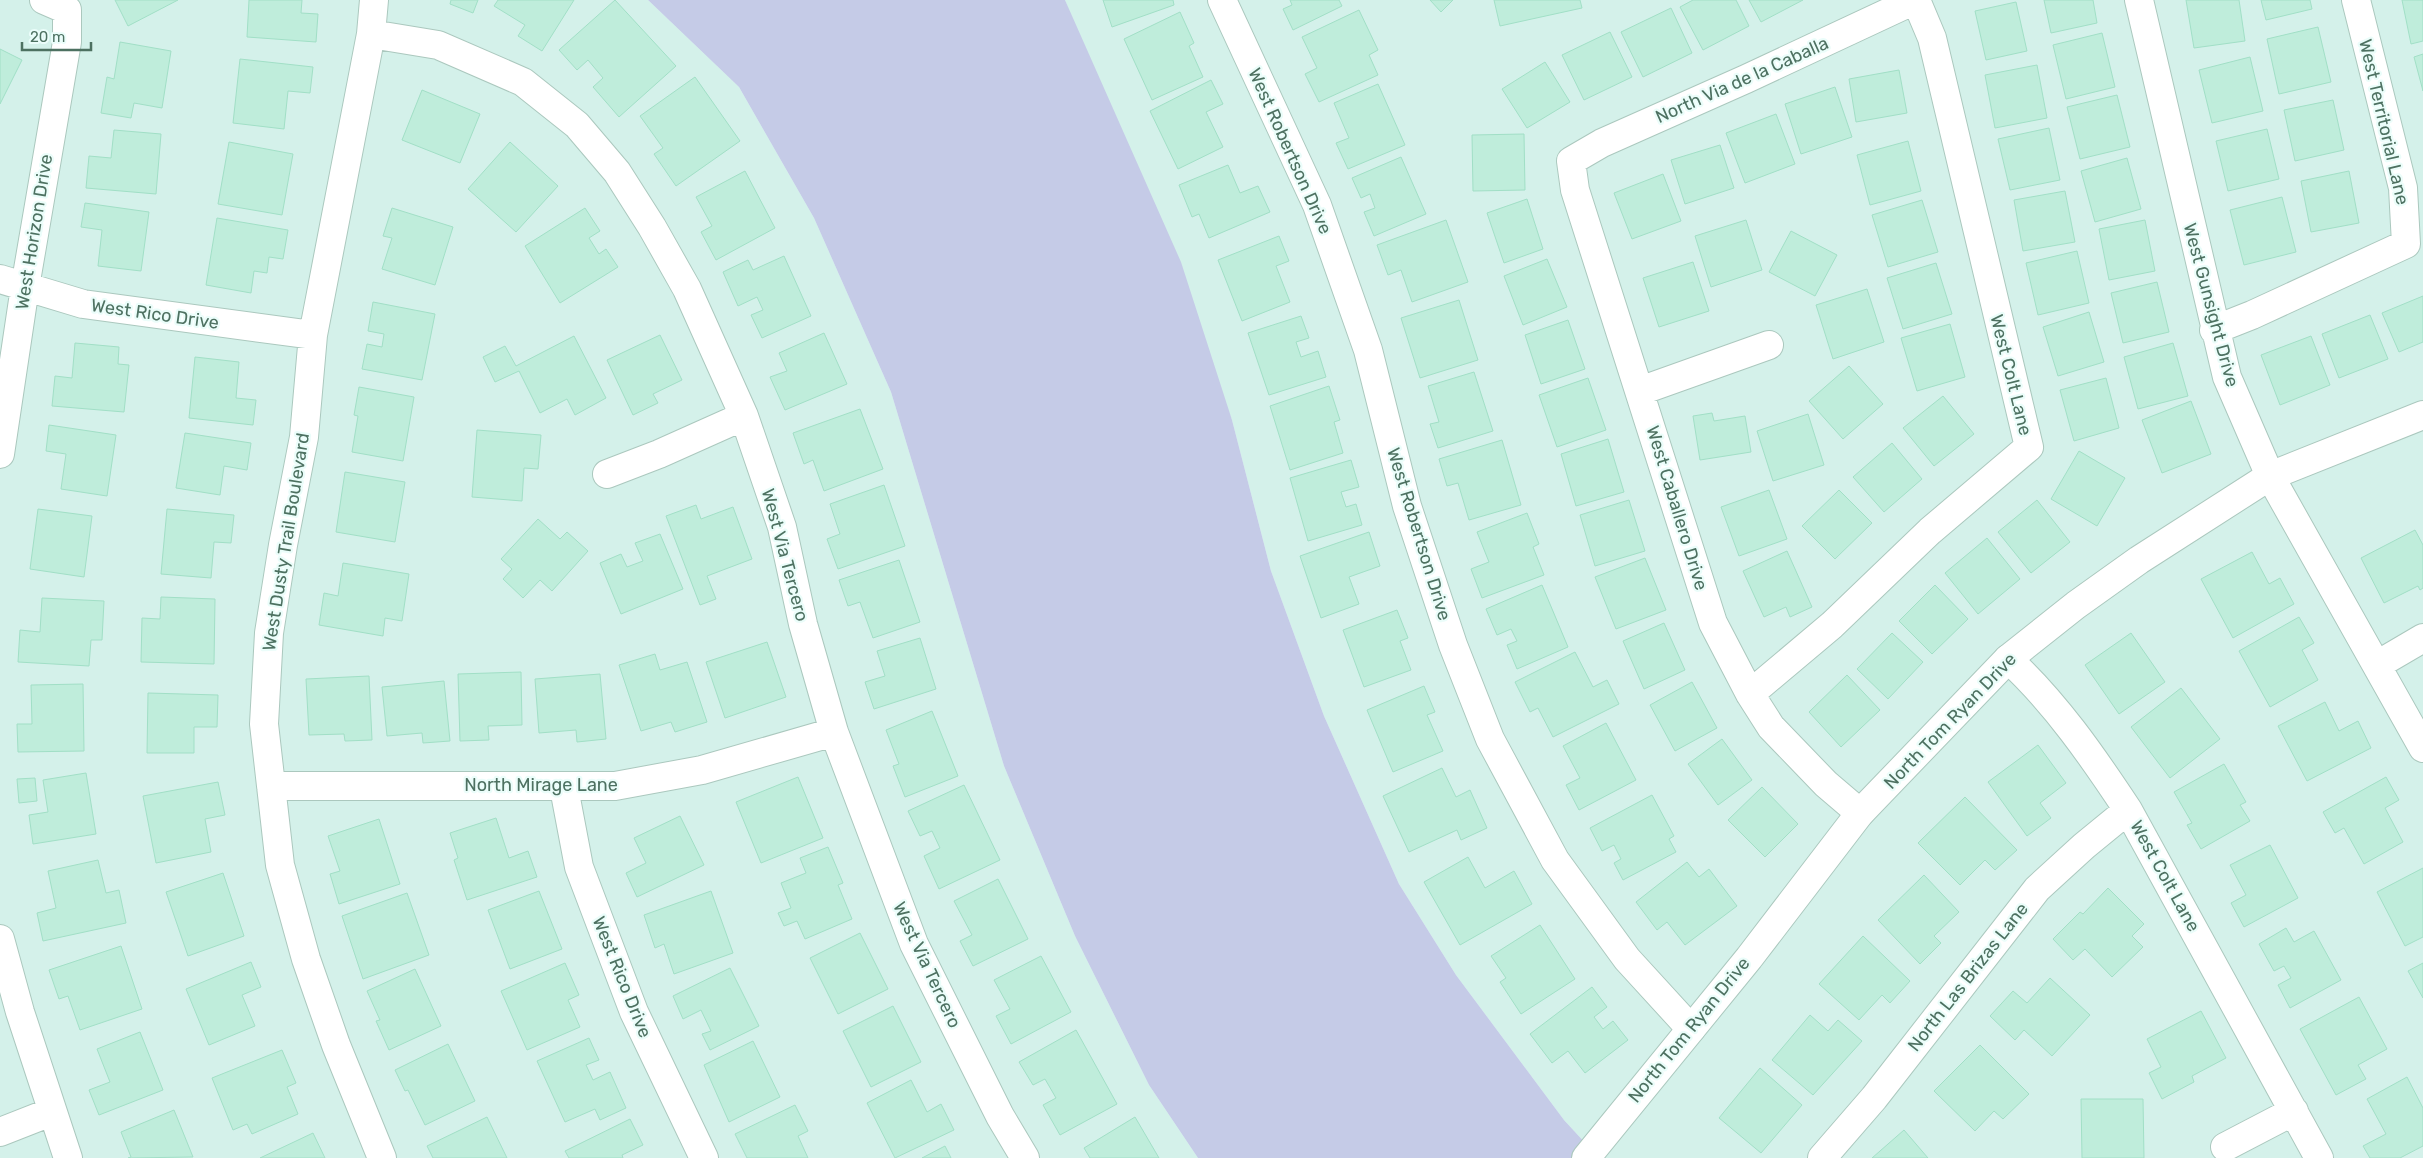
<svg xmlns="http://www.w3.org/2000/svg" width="2423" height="1158" font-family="Rubik,sans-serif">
<rect width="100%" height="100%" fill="#e5faf7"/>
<path fill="#d4f1ea" d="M0 0H648L739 87 814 218 891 392 1004 766 1075 936 1149 1085 1198 1158H0Z
M1065 0H2423V1158H1599L1564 1120 1456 975 1399 884 1324 716 1271 571 1232 420Z"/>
<path fill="#c5cbe7" d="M648 0H1065L1181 262 1232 420 1271 571 1324 716 1399 884 1456 975 1564 1120 1599 1158H1198L1149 1085 1075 936 1004 766 891 392 814 218 739 87Z"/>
<path fill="#bfeddb" stroke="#a1dfc6" d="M115 0H178L128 26Z
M249 0H302L301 13 318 14 316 42 247 37Z
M451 0H478L473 13 450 4Z
M498 0H574L542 51 518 36 525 25 494 6Z
M615 0 676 66 619 117 593 87 603 78 588 60 577 70 559 50Z
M1103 0H1173L1174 5 1112 27Z
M1290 0H1339L1342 6 1293 30 1283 9 1292 5Z
M1430 0H1453L1441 12Z
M1494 0H1580L1582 8 1500 26Z
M1693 0H1736L1749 26 1703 50 1680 7Z
M1749 0H1803L1761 22Z
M2044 0H2093L2097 23 2051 33Z
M2186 0H2239L2245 41 2194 48Z
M2261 0H2310L2312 9 2266 20Z
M2402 0H2423V41L2411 44Z
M2016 2 2027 51 1986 60 1975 11Z
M1671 8 1692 53 1643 77 1621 32Z
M1359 10 1378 50 1369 55 1378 75 1319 102 1305 74 1317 68 1302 37Z
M1180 12 1194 43 1189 46 1203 77 1152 100 1124 39Z
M2318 27 2331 82 2279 94 2267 39Z
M1610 32 1632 77 1584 100 1562 55Z
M2102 33 2115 87 2066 99 2053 45Z
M120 42 171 51 162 108 134 103 131 118 101 113 107 77 114 79Z
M0 49 22 60 0 104Z
M2423 54V91L2414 57Z
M2250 57 2263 111 2212 123 2199 70Z
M240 59 313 67 310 93 288 91 284 129 233 123Z
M1545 62 1570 102 1527 128 1502 89Z
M2037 65 2047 118 1995 128 1985 75Z
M1899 70 1907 113 1856 122 1849 79Z
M695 77 740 141 676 186 654 154 663 148 640 116Z
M1211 80 1223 104 1206 112 1223 147 1178 169 1150 111Z
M1378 84 1405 145 1348 169 1336 143 1349 138 1334 103Z
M1835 87 1852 137 1801 154 1785 104Z
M422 90 480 114 460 163 402 140Z
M2117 95 2130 147 2080 159 2067 107Z
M2333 100 2344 150 2295 161 2284 110Z
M1776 114 1795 164 1745 183 1726 133Z
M2049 128 2060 180 2010 190 1998 139Z
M2267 129 2279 179 2228 191 2216 141Z
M114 130 161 134 156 194 86 188 89 156 111 158Z
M1524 134 1525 190 1473 191 1472 135Z
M1908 141 1921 191 1870 205 1857 155Z
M229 142 293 154 282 215 218 204Z
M510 142 558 186 516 232 468 189Z
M1720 145 1734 188 1685 204 1671 160Z
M1401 157 1426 214 1374 236 1364 212 1375 208 1370 194 1361 198 1352 178Z
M2127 158 2141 209 2095 222 2081 171Z
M1228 165 1240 193 1258 186 1270 212 1209 238 1199 214 1192 217 1179 185Z
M745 171 775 228 716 260 701 232 712 226 696 197Z
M2349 171 2359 223 2311 232 2301 181Z
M1663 174 1681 221 1632 239 1614 193Z
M2065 191 2075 242 2023 251 2014 200Z
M2282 197 2296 252 2244 265 2230 210Z
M1527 199 1543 249 1504 263 1487 213Z
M1922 200 1938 252 1888 267 1872 215Z
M85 203 149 212 141 271 98 266 102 230 81 227Z
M392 208 453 227 435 285 382 269 392 238 383 236Z
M585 208 600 231 589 238 599 254 606 249 618 267 560 303 525 246Z
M217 218 288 230 283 259 269 257 267 273 254 271 251 293 206 285Z
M1446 220 1468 282 1412 302 1401 270 1388 275 1377 245Z
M1746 220 1762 270 1711 287 1695 236Z
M2145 220 2155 271 2109 280 2099 229Z
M1791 231 1837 255 1815 296 1769 272Z
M1279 236 1289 261 1276 266 1290 302 1242 321 1218 260Z
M2077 251 2089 303 2038 315 2026 263Z
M784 256 811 316 762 338 751 315 763 310 757 297 738 306 723 272 748 260 753 270Z
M1547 259 1567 307 1523 325 1504 276Z
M1693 262 1709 311 1659 327 1643 278Z
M1936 263 1952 314 1903 329 1887 278Z
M2157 282 2169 332 2123 343 2111 293Z
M1867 289 1884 342 1833 359 1816 305Z
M2423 296V342L2399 352 2382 313Z
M1459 300 1478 360 1420 378 1401 318Z
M373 302 435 314 422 380 362 369 367 344 382 347 384 334 368 331Z
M2089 312 2104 362 2058 376 2043 327Z
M2370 315 2388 359 2339 378 2322 334Z
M1301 316 1309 338 1296 342 1301 357 1318 351 1326 377 1269 395 1248 333Z
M1568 320 1585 369 1541 384 1525 335Z
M1950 324 1965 377 1917 391 1901 338Z
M824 333 847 384 785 410 770 377 787 371 779 353Z
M660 335 682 380 653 394 658 403 633 415 607 360Z
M574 336 606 398 575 415 567 399 540 413 519 371 495 382 483 357 505 346 516 366Z
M2311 336 2330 385 2280 405 2261 355Z
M75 343 119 347 118 364 129 365 124 412 52 406 55 376 72 378Z
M2173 343 2188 396 2138 409 2124 357Z
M195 357 239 362 236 398 256 400 253 425 189 418Z
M1849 366 1883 404 1843 439 1809 401Z
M1474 372 1493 431 1438 448 1430 424 1439 422 1428 386Z
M1588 378 1606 430 1557 447 1539 395Z
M2106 378 2119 428 2074 441 2060 390Z
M1329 386 1340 420 1334 422 1343 453 1290 470 1270 406Z
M359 387 414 397 403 461 352 452 358 416 354 415Z
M1943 396 1974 434 1934 466 1903 428Z
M2191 401 2211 454 2162 473 2142 420Z
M860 409 883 469 824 491 813 460 804 464 793 433Z
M1712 413 1714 421 1745 416 1751 452 1700 460 1693 416Z
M1808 414 1824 465 1773 481 1757 431Z
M49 425 116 435 107 496 61 489 66 454 46 451Z
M477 430 541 435 538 469 524 468 522 501 472 497Z
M185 433 251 443 247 470 224 466 220 495 176 488Z
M1608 439 1624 492 1576 506 1561 454Z
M1502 440 1521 505 1469 520 1458 483 1447 486 1439 459Z
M1892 443 1922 479 1884 512 1853 477Z
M2079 451 2125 478 2097 526 2051 499Z
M1351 460 1359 487 1341 492 1346 507 1356 504 1362 525 1308 541 1290 478Z
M345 472 405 482 395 542 336 532Z
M884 485 905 546 838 569 827 539 840 534 830 504Z
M1769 490 1787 539 1739 556 1721 507Z
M1839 490 1872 523 1835 559 1802 526Z
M1629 500 1645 551 1595 566 1580 515Z
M2037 500 2070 542 2031 573 1998 532Z
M696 505 701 519 733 507 752 559 707 576 716 599 700 605 666 516Z
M38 509 92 516 84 577 30 569Z
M167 509 234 515 231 543 214 542 211 578 161 574Z
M1527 513 1539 544 1533 547 1544 575 1482 598 1471 569 1489 562 1477 532Z
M538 519 560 539 567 532 588 551 552 591 540 580 523 598 503 579 512 569 501 559Z
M2415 530 2423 545V588L2420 590 2418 586 2384 603 2361 558Z
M1369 532 1380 566 1349 577 1359 604 1321 618 1300 556Z
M660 534 683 589 621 614 600 563 621 554 627 567 643 561 635 543Z
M1987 538 2020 579 1978 614 1945 573Z
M1787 551 1812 607 1790 617 1786 607 1764 617 1743 571Z
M2252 552 2269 584 2280 578 2294 604 2233 638 2201 579Z
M1645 558 1666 610 1616 629 1595 577Z
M899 560 920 622 873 638 860 602 848 606 839 580Z
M343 563 409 574 402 621 385 618 383 636 319 625 324 593 338 596Z
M1542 585 1568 647 1517 669 1507 645 1517 641 1511 629 1497 635 1486 609Z
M1935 585 1968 619 1932 654 1899 621Z
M161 597 215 599 214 664 141 662 142 618 160 619Z
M42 598 104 601 102 640H91L89 666 18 662 20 630 40 632Z
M1397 610 1408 638 1400 641 1411 670 1364 687 1343 630Z
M2299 617 2314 643 2302 650 2318 680 2270 707 2239 651Z
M1664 623 1685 670 1644 689 1623 641Z
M1892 633 1923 662 1888 699 1857 669Z
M2131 633 2165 682 2119 714 2085 665Z
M920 638 936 689 874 709 865 682 885 676 877 651Z
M767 642 786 697 725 718 706 662Z
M1575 652 1593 687 1607 680 1619 704 1553 737 1538 708 1530 712 1515 682Z
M655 654 660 670 687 662 707 722 675 732 671 722 641 731 619 665Z
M521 672 522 725 488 726 489 740 460 741 458 674Z
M600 674 606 739 577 742 576 730 539 733 535 679Z
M1847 675 1880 710 1841 747 1809 712Z
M369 676 372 740 345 741 344 734 309 735 306 679Z
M444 681 450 741 423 743 422 733 387 736 382 687Z
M1692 682 1717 728 1675 751 1650 705Z
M83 684 84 751 18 752 17 724H32L31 685Z
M1424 686 1435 712 1427 715 1443 751 1393 772 1367 710Z
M2181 688 2220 739 2170 778 2131 727Z
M148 693 218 695 217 727H194V753H147Z
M2325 702 2339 731 2358 721 2371 748 2307 781 2278 726Z
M932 711 958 776 905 797 893 766 899 764 886 730Z
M1606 723 1636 780 1579 810 1566 785 1580 778 1563 746Z
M1722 739 1752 780 1718 805 1688 764Z
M2038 745 2066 783 2040 803 2051 818 2027 836 1988 782Z
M2224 764 2246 802 2240 805 2250 821 2201 849 2187 825 2192 823 2174 792Z
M1442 768 1456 797 1470 790 1487 828 1461 840 1457 830 1409 852 1383 796Z
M86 773 96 834 33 844 29 815 48 812 43 780Z
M798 777 823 838 761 863 736 802Z
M2386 777 2399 800 2385 808 2403 842 2364 864 2344 828 2335 833 2323 812Z
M35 778 37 801 19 803 17 779Z
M218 782 225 815 205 819 211 852 156 863 143 796Z
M964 785 1000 860 939 889 924 856 940 848 932 831 920 836 908 811Z
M1762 787 1798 824 1765 857 1728 820Z
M1652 795 1674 836 1669 839 1676 852 1623 880 1614 863 1621 859 1614 845 1602 851 1590 828Z
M1965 797 2017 850 1995 870 1985 860 1960 885 1918 843Z
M680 816 704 865 637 897 626 873 646 863 634 838Z
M496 818 509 858 528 851 537 877 467 900 454 860 458 858 450 833Z
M379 819 400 884 339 904 330 874 340 871 328 836Z
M2270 845 2298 898 2244 927 2231 903 2246 895 2230 865Z
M828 847 843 883 838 885 852 919 805 939 797 921 784 926 778 913 791 908 781 883 806 873 800 858Z
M1468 857 1485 888 1514 871 1532 904 1460 945 1424 882Z
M98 860 106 893 119 890 126 923 43 941 37 913 56 908 48 871Z
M1687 862 1699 877 1709 869 1737 906 1685 945 1667 922 1657 930 1636 902Z
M2423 868V937L2405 946 2377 892Z
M223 873 244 936 188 956 166 892Z
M1924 875 1959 912 1934 936 1941 943 1920 964 1878 920Z
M998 879 1028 939 973 966 960 941 972 935 954 901Z
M2108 888 2144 924 2132 936 2143 947 2112 977 2085 949 2073 960 2053 939 2080 912 2083 914Z
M539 891 562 949 510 969 488 910Z
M711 891 733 953 674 974 664 944 655 948 644 915Z
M407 893 429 955 363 979 342 916Z
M1540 925 1575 979 1521 1014 1500 982 1506 978 1491 956Z
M2286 928 2294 942 2314 931 2341 980 2290 1008 2278 985 2291 978 2284 966 2274 971 2259 944Z
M860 933 888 989 838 1014 810 958Z
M1863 936 1910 981 1890 1003 1882 995 1859 1020 1819 984Z
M121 946 142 1009 80 1030 68 996 59 999 49 970Z
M1041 956 1071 1012 1011 1044 996 1016 1010 1009 994 980Z
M251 962 261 987 242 995 255 1026 209 1045 186 989Z
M565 963 579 995 568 1000 580 1027 527 1050 501 991Z
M2423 963V998L2408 971Z
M730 968 759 1026 710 1050 702 1034 711 1031 701 1010 683 1019 673 996Z
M415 969 441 1026 389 1050 376 1021 380 1020 367 991Z
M2050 978 2090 1015 2052 1056 2024 1030 2015 1040 1990 1016 2013 991 2027 1003Z
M1592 987 1607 1007 1594 1017 1603 1029 1613 1021 1628 1040 1585 1073 1568 1051 1552 1063 1530 1034Z
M2359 997 2387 1049 2358 1065 2366 1079 2336 1095 2300 1029Z
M893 1006 921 1062 871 1087 843 1031Z
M2201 1011 2226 1058 2192 1076 2194 1082 2162 1099 2149 1073 2161 1067 2147 1039Z
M1810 1015 1828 1031 1838 1020 1862 1041 1813 1095 1772 1060Z
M1076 1030 1117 1104 1060 1135 1043 1105 1056 1098 1045 1079 1033 1085 1019 1062Z
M140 1032 163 1090 99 1115 89 1090 110 1082 97 1049Z
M589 1038 599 1060 586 1065 593 1080 610 1072 626 1108 600 1120 595 1109 565 1122 537 1061Z
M753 1041 780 1097 729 1122 704 1065Z
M448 1044 475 1101 425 1125 408 1090 405 1091 395 1070Z
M1980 1045 2029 1094 2003 1119 1994 1111 1975 1131 1934 1091Z
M282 1050 296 1083 287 1087 298 1114 252 1134 247 1124 233 1130 212 1078Z
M1760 1068 1802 1105 1761 1153 1719 1118Z
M2407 1077 2423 1108V1146L2400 1158H2370L2363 1146 2386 1134 2367 1099Z
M911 1080 927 1112 941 1104 954 1130 895 1158 867 1103Z
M2081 1099H2143L2144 1158H2082Z
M795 1105 808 1131 798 1136 808 1158H747L735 1134Z
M174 1110 193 1157 128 1158 131 1157 121 1132Z
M487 1117 507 1158H433L427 1146Z
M1135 1117 1159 1158H1090L1084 1148Z
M630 1119 643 1145 622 1155 623 1158H569L565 1151Z
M1904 1130 1928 1158H1872Z
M313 1133 325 1158H260Z
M945 1146 951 1158H922Z"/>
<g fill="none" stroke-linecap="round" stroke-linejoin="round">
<g stroke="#abc8be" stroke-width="30">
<path id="minor" d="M374 0 371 34 313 335 304 437 283 545 269 633 264 724 280 865 306 959 336 1045 382 1158
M1222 0 1317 205 1368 350 1407 506 1453 645 1490 739 1555 860 1627 959 1691 1029
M2139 0 2227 377 2270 476 2423 748
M371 34 438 45 523 82 577 125 617 172 652 227 687 289 744 416 782 527 803 624 834 732 914 944 1000 1116 1025 1158
M0 279 83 304 313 335
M2214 330 2252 315 2406 244 2403 188 2356 0
M1640 391 1769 345
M0 454 25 287 67 42V10L44 0
M607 474 659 454 744 416
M2008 659C2055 702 2093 757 2128 810L2319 1158
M2377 665 2423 638
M1750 694 1832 625 1930 531 2029 447 1932 38 1916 0
M271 786H615L702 770 834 732
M564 788 579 867 634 1012 704 1158
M1860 813 1826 784 1771 727 1750 694 1713 623 1575 190 1571 161 1602 143 1746 79 1915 0
M0 939 20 1012 68 1158
M0 1132 51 1112
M2225 1147 2294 1111
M1822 1158 1874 1098 2037 889 2084 846 2128 810"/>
</g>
<g stroke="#abc8be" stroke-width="30">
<path id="tertiary" d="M1586 1158 1749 958 1860 813 2008 659 2076 605 2139 560 2270 476 2423 415"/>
</g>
<use href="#minor" stroke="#fff" stroke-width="28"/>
<use href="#tertiary" stroke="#fff" stroke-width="28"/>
</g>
<g text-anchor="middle" stroke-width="4.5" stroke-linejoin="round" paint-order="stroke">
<g font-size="18" fill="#4d7161" stroke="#ebfdfa">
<text transform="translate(1742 80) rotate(-24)" y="6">North Via de la Caballa</text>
<text transform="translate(2384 122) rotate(77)" y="6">West Territorial Lane</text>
<text transform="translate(1290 151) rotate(66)" y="6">West Robertson Drive</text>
<text transform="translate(34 232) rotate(-81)" y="6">West Horizon Drive</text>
<text transform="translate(2211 305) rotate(75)" y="6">West Gunsight Drive</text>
<text transform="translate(155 314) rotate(8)" y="6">West Rico Drive</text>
<text transform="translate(2011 375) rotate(76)" y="6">West Colt Lane</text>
<text transform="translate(1677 508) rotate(73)" y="6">West Caballero Drive</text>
<text transform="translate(1419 534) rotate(73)" y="6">West Robertson Drive</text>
<text transform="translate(286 542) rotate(-81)" y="6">West Dusty Trail Boulevard</text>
<text transform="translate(785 555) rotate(75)" y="6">West Via Tercero</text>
<text transform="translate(1950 721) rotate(-46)" y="6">North Tom Ryan Drive</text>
<text x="541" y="791">North Mirage Lane</text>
<text transform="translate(2165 876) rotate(61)" y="6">West Colt Lane</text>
<text transform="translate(927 965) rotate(65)" y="6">West Via Tercero</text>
<text transform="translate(622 977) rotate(68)" y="6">West Rico Drive</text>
<text transform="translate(1968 977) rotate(-52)" y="6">North Las Brizas Lane</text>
<text transform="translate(1689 1030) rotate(-51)" y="6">North Tom Ryan Drive</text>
</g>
</g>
<path d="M22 42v8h69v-8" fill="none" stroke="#4d7161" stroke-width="2.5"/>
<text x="30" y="42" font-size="15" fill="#4d7161" stroke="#ebfdfa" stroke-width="4" paint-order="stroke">20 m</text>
</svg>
